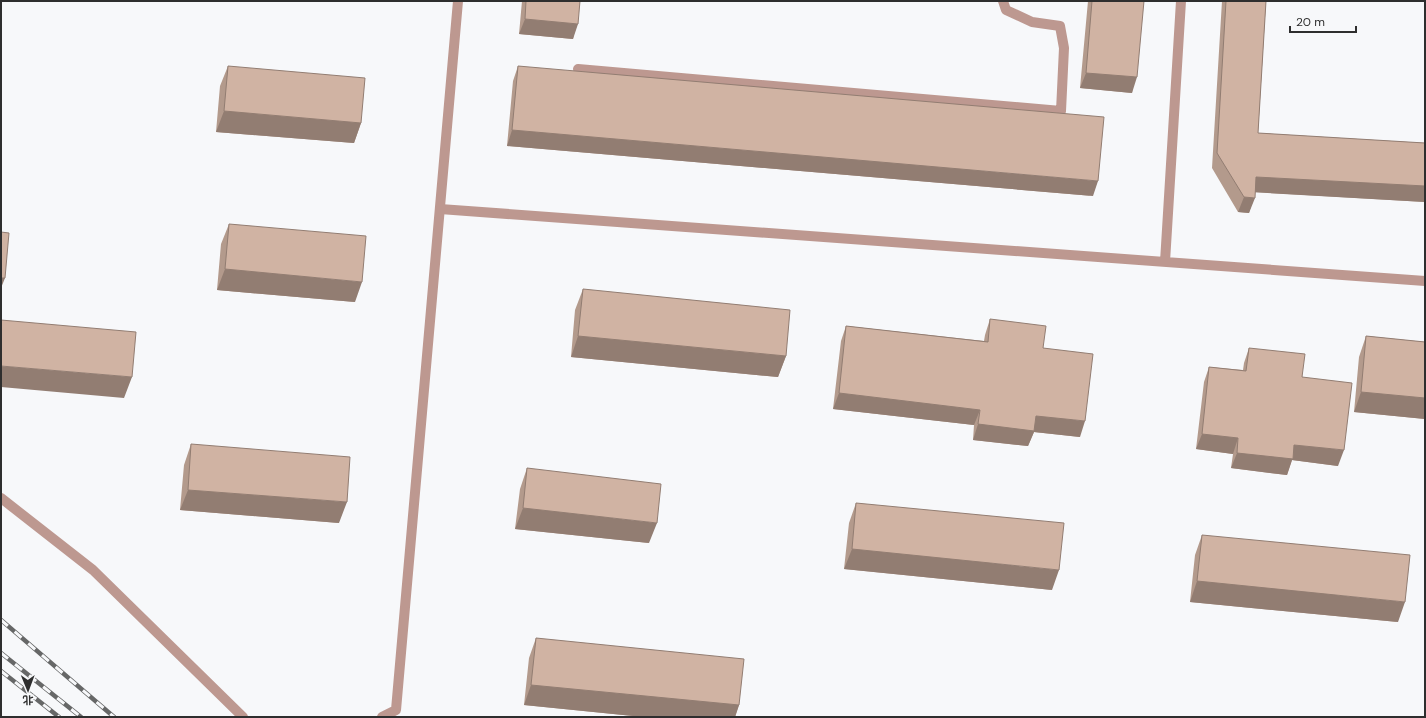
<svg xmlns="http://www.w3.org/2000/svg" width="1426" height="718" font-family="'DM Sans','Noto Sans SC',sans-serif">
<rect width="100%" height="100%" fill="#f7f8fa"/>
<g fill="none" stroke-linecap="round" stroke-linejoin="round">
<path stroke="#bd9890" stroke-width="10" d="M578 69 1061 111 1064 48 1060 26 1032 22 1006 10 1003 1"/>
<path stroke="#bd9890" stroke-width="10" d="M440 209 1425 281
M1165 262 1181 1
M1 498 93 570 243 717"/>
<path stroke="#bd9890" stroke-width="10" d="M382 717 396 710 458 1"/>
<g stroke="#666767" stroke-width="4.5">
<path id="rail" d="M1 620 114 717
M1 653 81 717
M1 671 59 717"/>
</g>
<use href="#rail" stroke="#f7f8fa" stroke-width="3" stroke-dasharray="9" stroke-linecap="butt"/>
</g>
<path fill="#b39a8c" d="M522 1H580L573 39 519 34Z
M1088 1H1144L1132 93 1080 88Z
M1222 1H1266L1258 133 1425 143V202L1255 192 1249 213 1238 212 1212 168Z
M228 66 361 123 354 143 216 132 220 86Z
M518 66 1093 196 507 146 513 81Z
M229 224 355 302 217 290 221 244Z
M583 289 786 356 778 377 571 357 575 310Z
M990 319 1043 348 1080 437 1034 432 1028 446 973 440 974 425 833 409 841 341 846 326 984 341 985 335Z
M1366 336 1425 342V419L1354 412 1359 357Z
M1249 348 1302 377 1338 466 1292 460 1287 475 1231 468 1233 454 1196 449 1204 382 1209 367 1243 370 1244 363Z
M191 444 339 523 180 510 184 465Z
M527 468 649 543 515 529 520 489Z
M856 503 1052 590 844 569 849 523Z
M1202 535 1398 622 1190 602 1195 555Z
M536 638 739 705 735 717H643L524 705 529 658Z"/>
<path fill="#927d72" d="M525 19 578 24 573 39 519 34Z
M1086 73 1137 77 1132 93 1080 88Z
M224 111 361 123 354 143 216 132Z
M512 130 1098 181 1093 196 507 146Z
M1256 177 1425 186V202L1250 192Z
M1244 197 1255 198 1249 213 1238 212Z
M225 269 362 282 355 302 217 290Z
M1 278H5L1 288Z
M578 336 786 356 778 377 571 357Z
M1 366 132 377 124 398 1 387Z
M1361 392 1425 398V419L1354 412Z
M839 393 980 410 974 425 833 409Z
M1036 416 1085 421 1080 437 1034 432 1028 446 973 440 978 424Z
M1202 434 1238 438 1233 454 1196 449Z
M1294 445 1344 450 1338 466 1292 460 1287 475 1231 468 1237 453Z
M188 490 347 502 339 523 180 510Z
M523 508 657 523 649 543 515 529Z
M852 549 1059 570 1052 590 844 569Z
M1197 581 1405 602 1398 622 1190 602Z
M531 685 739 705 735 717H643L524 705Z"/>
<path fill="#d0b3a3" stroke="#927d72" d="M526 1H580L578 24 525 19Z
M1092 1H1144L1137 77 1086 73Z
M1226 1H1266L1258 133 1425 143V186L1256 177 1255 198 1244 197 1217 153Z
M228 66 365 78 361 123 224 111Z
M518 66 1104 117 1098 181 512 130Z
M229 224 366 236 362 282 225 269Z
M1 232 9 233 5 278H1Z
M583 289 790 310 786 356 578 336Z
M990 319 1046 326 1043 348 1093 354 1085 421 1036 416 1034 431 978 424 980 410 839 393 846 326 988 342Z
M1 320 136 332 132 377 1 366Z
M1366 336 1425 342V398L1361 392Z
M1249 348 1305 354 1302 377 1352 383 1344 450 1294 445 1293 459 1237 453 1238 438 1202 434 1209 367 1246 371Z
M191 444 350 457 347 502 188 490Z
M527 468 661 484 657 523 523 508Z
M856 503 1064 523 1059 570 852 549Z
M1202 535 1410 555 1405 602 1197 581Z
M536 638 744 659 739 705 531 685Z"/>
<rect width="1426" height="718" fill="none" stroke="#2e2e2e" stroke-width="4"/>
<g transform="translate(28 690) rotate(179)" stroke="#f7f8fa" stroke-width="3" paint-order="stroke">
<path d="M0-3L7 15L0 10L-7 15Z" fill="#2e2e2e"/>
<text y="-6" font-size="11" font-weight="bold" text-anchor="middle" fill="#2e2e2e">北</text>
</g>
<path d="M1290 26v6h66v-6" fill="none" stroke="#2e2e2e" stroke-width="2"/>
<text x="1296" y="26" font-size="12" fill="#2e2e2e" stroke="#f7f8fa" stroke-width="3" paint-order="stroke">20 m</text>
</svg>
